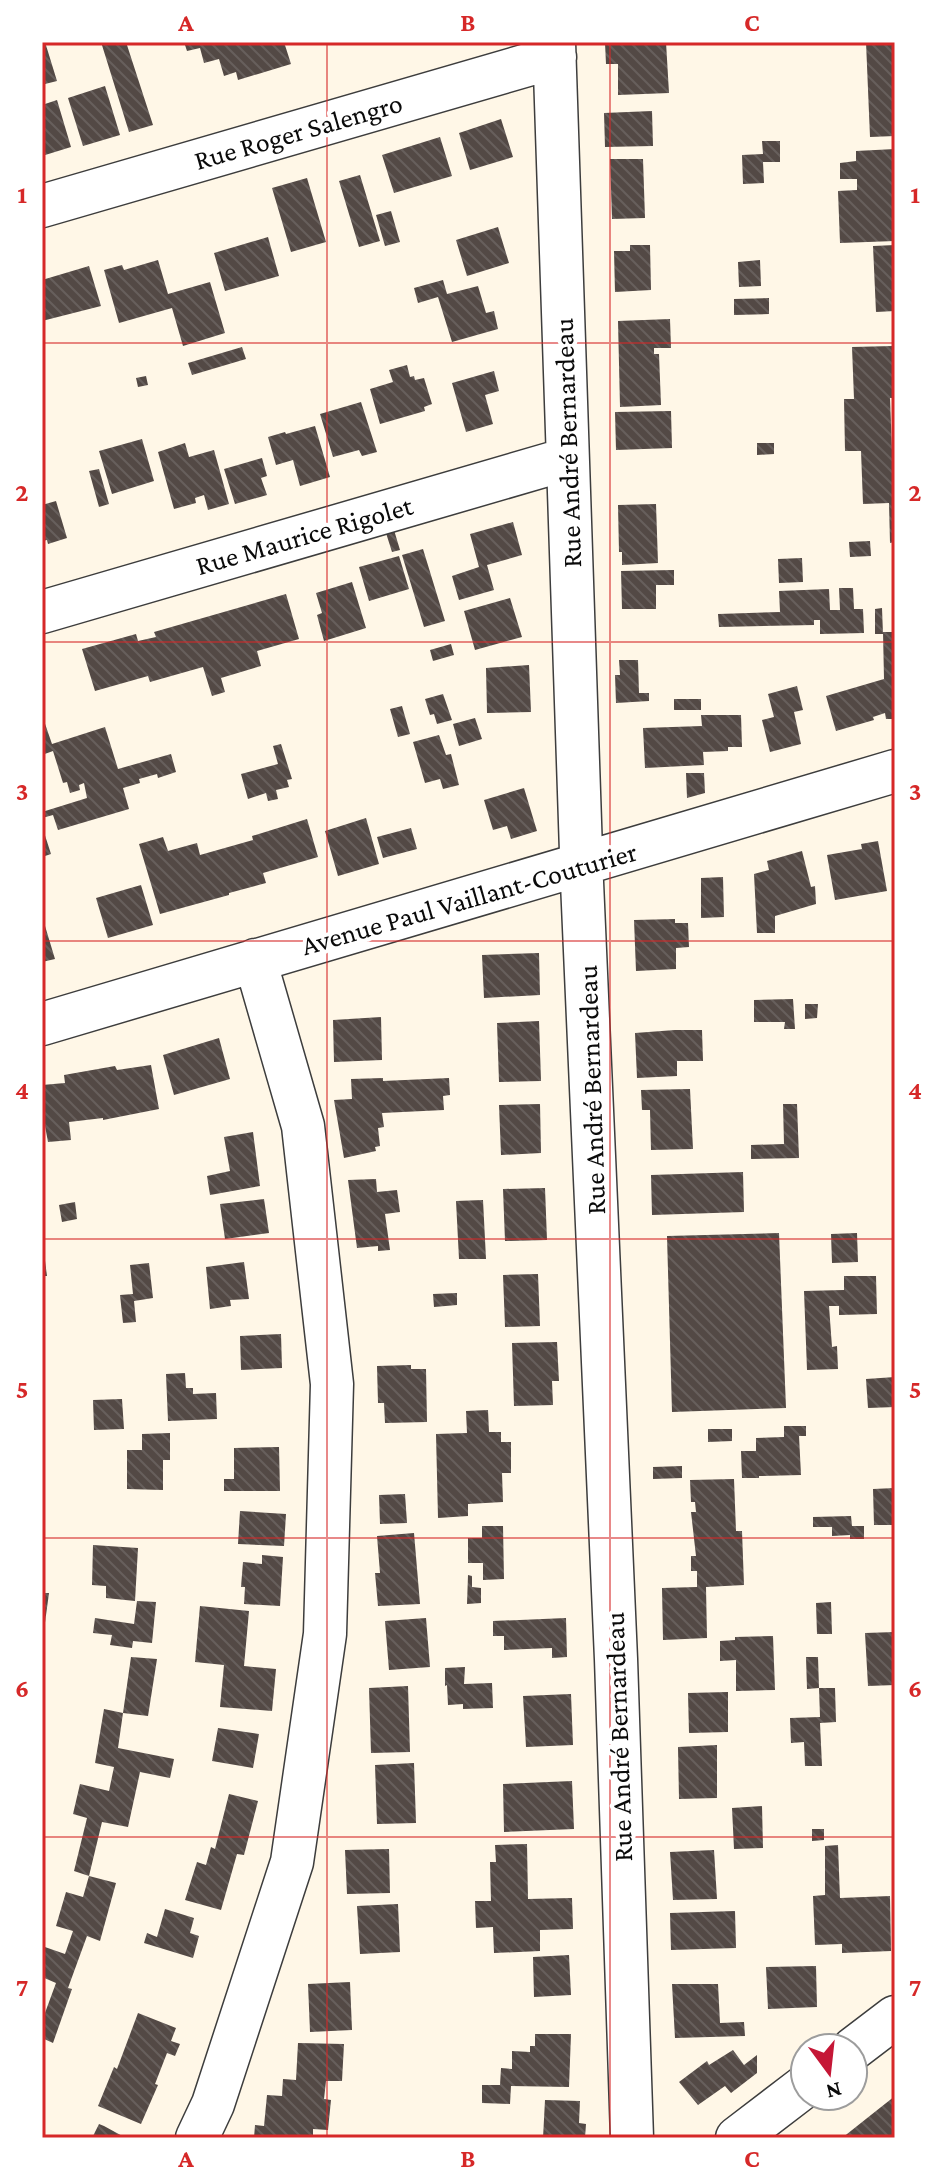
<svg xmlns="http://www.w3.org/2000/svg" width="937" height="2180" font-family="'Crimson Pro',serif">
<defs>
<pattern id="building-back-hatch" width="6" height="6" patternUnits="userSpaceOnUse" patternTransform="scale(2)"><rect width="6" height="6" fill="#534945"/><path d="M-1 5l2 2M0 0l6 6M5-1l2 2" fill="none" stroke="#675f5c"/></pattern>
</defs>
<rect width="100%" height="100%" fill="#fff7e7"/>
<path fill="url(#building-back-hatch)" d="M42 42H45L57 81 45 84 42 73Z
M101 42H126L153 125 129 132Z
M184 42H284L291 64 238 80 236 72 224 76 219 59 204 63 200 48 187 51Z
M666 42 669 93 618 95V64H606L605 43Z
M866 42H895V136L870 137Z
M105 86 120 135 83 146 68 98Z
M57 100 71 147 42 156V105Z
M652 111 653 146 605 147 604 113Z
M501 119 513 157 470 170 459 133Z
M440 137 452 176 394 193 382 155Z
M762 141H780V162H763L764 183 743 184 742 155 763 154Z
M895 149V189H893L895 241 840 243 838 191 857 190V179H840V163L856 161V151Z
M610 159H643L645 218 612 219Z
M360 175 380 241 359 247 339 181Z
M307 178 326 242 291 252 272 188Z
M391 211 400 242 385 246 376 215Z
M498 227 509 263 467 276 456 240Z
M268 237 279 276 225 291 214 253Z
M630 245H650L651 290 615 292 614 251H630Z
M895 245V311L876 312 873 246Z
M158 260 168 294 210 282 225 333 183 346 172 308 119 323 104 270 122 265 124 270Z
M760 260 761 286 739 287 738 262Z
M89 266 101 306 42 321V280Z
M443 280 447 294 478 286 486 313 494 311 498 329 452 342 438 297 418 303 414 288Z
M769 298V314L734 315V299Z
M670 319 671 348H654V354H659L661 405 620 407 618 321Z
M893 346 895 398H890L892 450H895V542L890 543 889 503 863 504 861 451H845L844 399H854L852 347Z
M242 347 246 359 192 375 188 363Z
M407 365 410 377 414 376 415 380 424 378 432 404 424 407 425 411 380 424 370 389 393 382 389 370Z
M494 371 499 391 485 395 493 424 466 432 452 383Z
M146 376 148 385 138 387 136 378Z
M361 402 377 452 362 456 359 450 333 457 320 414Z
M671 411 672 448 616 450 615 412Z
M315 426 330 477 300 486 293 460 276 465 268 437 285 432 286 434Z
M142 439 154 481 112 494 99 451Z
M185 443 189 457 214 450 229 504 208 510 204 495 195 498 196 503 174 509 158 452Z
M757 443H774V454L757 455Z
M262 458 267 476 261 478 267 495 235 504 224 469Z
M99 469 109 504 99 507 89 471Z
M56 501 67 538 48 544 47 540 42 541V505Z
M656 504 658 563 622 565V552H619L618 505Z
M513 522 522 555 487 565 494 590 459 600 452 576 479 567 470 534Z
M394 530 400 550 392 552 386 533Z
M870 541 871 556 850 557 849 542Z
M423 549 445 621 424 627 402 555Z
M399 556 409 589 369 601 359 567Z
M802 558 803 582 779 583 778 559Z
M674 570V585H656V609H622L621 571Z
M352 582 366 628 324 641 317 615 322 613 316 593Z
M839 588H853L854 609H863L864 633 820 634V620H814V625L719 627 718 614 780 612 779 591 829 589 830 610H840Z
M286 594 299 639 257 651 261 666 221 678 225 692 212 696 203 667 150 682 148 676 95 691 82 649 136 634 138 641 156 637 154 632Z
M510 598 522 637 475 650 464 611Z
M882 608 883 634H875V609Z
M883 632H893V643H895V719H886L885 713 873 717 874 720 836 731 826 696 884 679Z
M451 644 454 655 433 661 430 650Z
M619 660H638L639 693H649V701L616 703 615 675H620Z
M529 665 531 712 487 713 486 668Z
M797 686 803 710 794 712 801 744 770 752 762 720 774 717 768 694Z
M443 694 452 720 437 724 434 714 430 715 425 699Z
M674 699H701V710H674Z
M402 706 410 734 398 737 390 709Z
M42 715 52 744 105 727 118 769 171 754 176 772 158 778 157 774 139 779 140 783 123 788 129 809 58 830 53 815 42 818V812L87 798 84 783 79 785 80 790 70 793 67 782 63 783 53 751 42 755Z
M701 715H741L742 747H728V751L703 752 704 765 645 768 643 728 702 726Z
M475 718 482 739 459 746 453 724Z
M439 735 446 755 451 754 459 785 443 789 440 779 425 783 413 742Z
M281 744 292 779 287 780 289 787 276 790 278 799 268 801 266 793 248 799 241 774 278 764 273 746Z
M686 773H704L705 793 687 798Z
M524 788 537 831 511 839 507 826 493 830 484 800Z
M366 818 379 864 338 876 325 831Z
M307 819 318 857 263 873 266 883 229 893V895L160 914 139 844 163 837 168 851 197 843 200 855 253 840 252 836Z
M42 826 51 854 42 857Z
M411 828 417 849 383 858 377 837Z
M878 841 887 891 835 900 827 855 862 849 861 844Z
M802 851 811 887 815 886 816 904 775 916V933H757L754 874 769 870 767 861Z
M723 877 724 917 701 918V878Z
M141 885 153 925 108 938 96 898Z
M42 916 55 959 42 962Z
M675 919V923H688L689 947 676 948V969L636 971 634 920Z
M539 953 540 995 484 998 482 955Z
M793 999 795 1029H784L785 1022H754V1000Z
M805 1004H818L817 1018 805 1019Z
M381 1017 382 1060 334 1062 333 1020Z
M539 1021 541 1081 499 1082 497 1023Z
M675 1030H702L703 1061H677V1076L637 1078 635 1033Z
M219 1038 230 1079 174 1095 163 1055Z
M151 1065 159 1109 103 1120V1118L69 1122 71 1140 48 1142 42 1110V1085L65 1083 64 1075 115 1066 117 1070Z
M383 1078V1081L449 1078 450 1095 443 1096 444 1110 382 1113 384 1127 378 1128 380 1146 375 1147 376 1151 344 1158 334 1100 352 1099 351 1079Z
M690 1089 693 1149 651 1150 650 1110H642L641 1090Z
M540 1104 541 1153 501 1155 499 1105Z
M783 1104H797L799 1158 751 1159V1145L784 1144Z
M253 1132 260 1186 210 1195 207 1176 230 1171 224 1137Z
M743 1172 744 1212 652 1215 651 1175Z
M376 1179 377 1192 397 1190 400 1212 385 1214 390 1250 378 1251V1246L357 1248 348 1180Z
M545 1188 547 1240 505 1241 503 1189Z
M264 1199 269 1233 225 1239 220 1204Z
M483 1200 486 1259H459L456 1201Z
M75 1202 77 1219 62 1222 59 1205Z
M779 1233 786 1408 672 1412 667 1236Z
M857 1233 858 1262 832 1263 831 1234Z
M42 1253H44L47 1276H42Z
M244 1262 249 1299 230 1300 231 1306 210 1309 206 1267Z
M149 1263 153 1298 134 1301 136 1322 123 1323 120 1295 133 1294 130 1265Z
M538 1274 540 1326 505 1327 503 1275Z
M844 1276H876L877 1314 839 1315V1306H829L832 1347 837 1346 838 1369 807 1370 804 1291 844 1290Z
M457 1293V1305L434 1307 433 1294Z
M281 1334 282 1368 241 1370 240 1336Z
M557 1342 559 1381H552L553 1405 514 1406 512 1343Z
M411 1365V1369H426L427 1422 385 1423 384 1403H378L377 1366Z
M185 1373 186 1388H193V1394L216 1393 217 1419 168 1421 166 1374Z
M895 1377V1407L868 1408 866 1379Z
M122 1399 124 1429 94 1430 93 1400Z
M488 1410 489 1432H501V1442H511V1473H502L503 1502 468 1504V1516L438 1518 436 1434 467 1433 466 1411Z
M784 1426H806V1436H799L801 1475 759 1476V1478H742L741 1451H756V1438L784 1437Z
M708 1429H732V1441L708 1442Z
M170 1433V1460H163V1490L127 1489V1450H142V1434Z
M279 1447 280 1491H224V1479H234V1448Z
M682 1466V1478L653 1479V1467Z
M734 1479 736 1531H742L744 1585 706 1587 707 1638 663 1640 662 1588 697 1587V1571H691V1556H696L691 1512H696L695 1502H691L690 1480Z
M895 1488V1525H874L873 1489Z
M405 1494 407 1523 380 1524 379 1495Z
M240 1511 286 1514 284 1546 238 1544Z
M851 1516 852 1526H864V1539H850V1535L832 1536V1527H813V1517Z
M482 1526H503L504 1579 483 1580V1563H468V1538H482Z
M414 1533 420 1604 378 1606 375 1573H380L377 1536Z
M93 1545 138 1548 135 1601 106 1598V1586L92 1585Z
M262 1555 283 1557 280 1606 244 1604 245 1587H241L243 1562 262 1564Z
M468 1575 472 1576V1587L481 1588V1603L467 1604Z
M42 1593H49L44 1630H42Z
M137 1601 156 1602 152 1643 133 1641 132 1648 110 1645 112 1635 93 1633 95 1618 134 1624Z
M831 1602 832 1634H817L816 1603Z
M200 1606 249 1611 244 1666 276 1669 272 1711 220 1707 224 1665 195 1662Z
M426 1618 430 1667 389 1670 385 1621Z
M566 1618 567 1657 552 1658V1648L504 1650V1636H493V1621Z
M895 1632V1685L868 1686 865 1633Z
M773 1636 775 1690 736 1691V1660L720 1661V1641L735 1640V1637Z
M131 1657 157 1659 148 1716 123 1713Z
M806 1657H818L819 1688 807 1689Z
M465 1667 464 1684 492 1683 493 1708 463 1709V1704L448 1705 447 1685 445 1686V1668Z
M408 1686 410 1752 371 1753 369 1688Z
M819 1688H835L836 1722 820 1723 822 1766H805L804 1742 791 1743 790 1718 820 1717Z
M728 1692V1732L689 1733 688 1693Z
M571 1694 573 1745 526 1747 523 1696Z
M104 1709 123 1713 118 1748 174 1759 170 1778 140 1772 128 1827 102 1822 89 1876 74 1871 87 1818 73 1814 80 1784 109 1791 114 1767 95 1763Z
M218 1728 259 1734 253 1768 212 1761Z
M717 1745V1798L679 1799 678 1747Z
M414 1763 416 1823 377 1824 375 1765Z
M572 1781 574 1829 504 1832 503 1784Z
M229 1794 258 1801 244 1855 237 1854 221 1910 185 1900 197 1862 206 1865 211 1847 215 1849Z
M762 1806 763 1848 734 1849 732 1808Z
M812 1829H824V1840L812 1841Z
M527 1844 528 1899 572 1898 573 1929 540 1930V1951L494 1953 493 1927 476 1928 475 1901H491L490 1862H496L495 1845Z
M838 1845 840 1898 890 1896 891 1951 842 1953V1944L815 1945 813 1896 825 1895V1846Z
M389 1849 390 1893 347 1894 345 1850Z
M714 1850 717 1899 673 1900 670 1852Z
M89 1876 116 1883 100 1941 87 1936 68 1988 72 1989 53 2043 42 2038V2021L56 1983 42 1977V1946L65 1954 73 1931 56 1926 66 1892 83 1897Z
M398 1904 400 1952 360 1954 357 1906Z
M165 1909 194 1918 190 1933 199 1936 193 1958 144 1943 147 1933 157 1937Z
M735 1911 736 1948 671 1950 670 1913Z
M569 1955 571 1995 534 1997 533 1957Z
M816 1966 817 2007 768 2009 766 1967Z
M350 1982 352 2030 310 2032 308 1984Z
M672 1984H718L720 2023 744 2022 745 2036 675 2038Z
M138 2013 176 2028 171 2041 180 2044 175 2056 167 2053 155 2084 158 2085 141 2124 98 2106 114 2067 117 2069Z
M535 2034H571L569 2087 511 2086 510 2104 482 2103V2085H500L501 2068 512 2069V2051L530 2052V2046H535Z
M298 2043 344 2044 342 2081H326L324 2099 331 2100 328 2130 313 2129V2138H254L255 2125 264 2126 267 2095 282 2096 283 2079 296 2080Z
M733 2050 744 2065 757 2055V2073L731 2093 725 2086 698 2105 679 2082 707 2061 709 2065Z
M895 2096V2138H842L876 2111Z
M545 2100 580 2101 579 2123 586 2124 585 2138H543Z
M99 2124 104 2126 126 2138H92Z"/>
<g fill="none" stroke-linecap="round" stroke-linejoin="round">
<g stroke="#3d3d3d" stroke-width="45">
<path id="minor" d="M554 42 582 882 616 1659 632 2138
M42 206 555 57
M42 612 567 459
M42 1024 895 771
M853 2049 895 2017
M197 2138 213 2104 292 1862 325 1634 332 1384 303 1126 255 960
M737 2138 805 2086"/>
</g>
<use href="#minor" stroke="#fff" stroke-width="42"/>
</g>
<path fill="none" stroke="#d62828" stroke-width="2" stroke-opacity="0.55" d="M327 42V2138M610 42V2138M42 343H895M42 642H895M42 941H895M42 1239H895M42 1538H895M42 1837H895"/>
<g text-anchor="middle" stroke-width="8" stroke-linejoin="round" paint-order="stroke">
<g font-size="28" fill="#0a0a0a" stroke="#fff">
<text transform="translate(298 131) rotate(-16)" y="10">Rue Roger Salengro</text>
<text transform="translate(567 443) rotate(-92)" y="10">Rue André Bernardeau</text>
<text transform="translate(304 535) rotate(-16)" y="10">Rue Maurice Rigolet</text>
<text transform="translate(469 898) rotate(-16)" y="10">Avenue Paul Vaillant-Couturier</text>
<text transform="translate(591 1090) rotate(-92)" y="10">Rue André Bernardeau</text>
<text transform="translate(618 1737) rotate(-92)" y="10">Rue André Bernardeau</text>
</g>
</g>
<rect width="937" height="2180" fill="none" stroke="#ffffff" stroke-width="88"/>
<g transform="translate(829 2072) rotate(165)"><circle r="38" fill="#ffffff" stroke="#9d9d9d" stroke-width="2"/>
<path d="M0-6L14 30L0 20L-14 30Z" fill="#c51736"/>
<text y="-12" font-size="22" font-weight="bold" text-anchor="middle" fill="#0a0a0a">N</text>
</g>
<rect x="44" y="44" width="849" height="2092" fill="none" stroke="#d62828" stroke-width="3"/>
<g font-size="26" text-anchor="middle" font-weight="bold" fill="#d62828">
<text x="186" y="31">A</text>
<text x="468" y="31">B</text>
<text x="752" y="31">C</text>
<text x="22" y="203">1</text>
<text x="915" y="203">1</text>
<text x="22" y="501">2</text>
<text x="915" y="501">2</text>
<text x="22" y="800">3</text>
<text x="915" y="800">3</text>
<text x="22" y="1099">4</text>
<text x="915" y="1099">4</text>
<text x="22" y="1398">5</text>
<text x="915" y="1398">5</text>
<text x="22" y="1697">6</text>
<text x="915" y="1697">6</text>
<text x="22" y="1996">7</text>
<text x="915" y="1996">7</text>
<text x="186" y="2167">A</text>
<text x="468" y="2167">B</text>
<text x="752" y="2167">C</text>
</g>
</svg>
